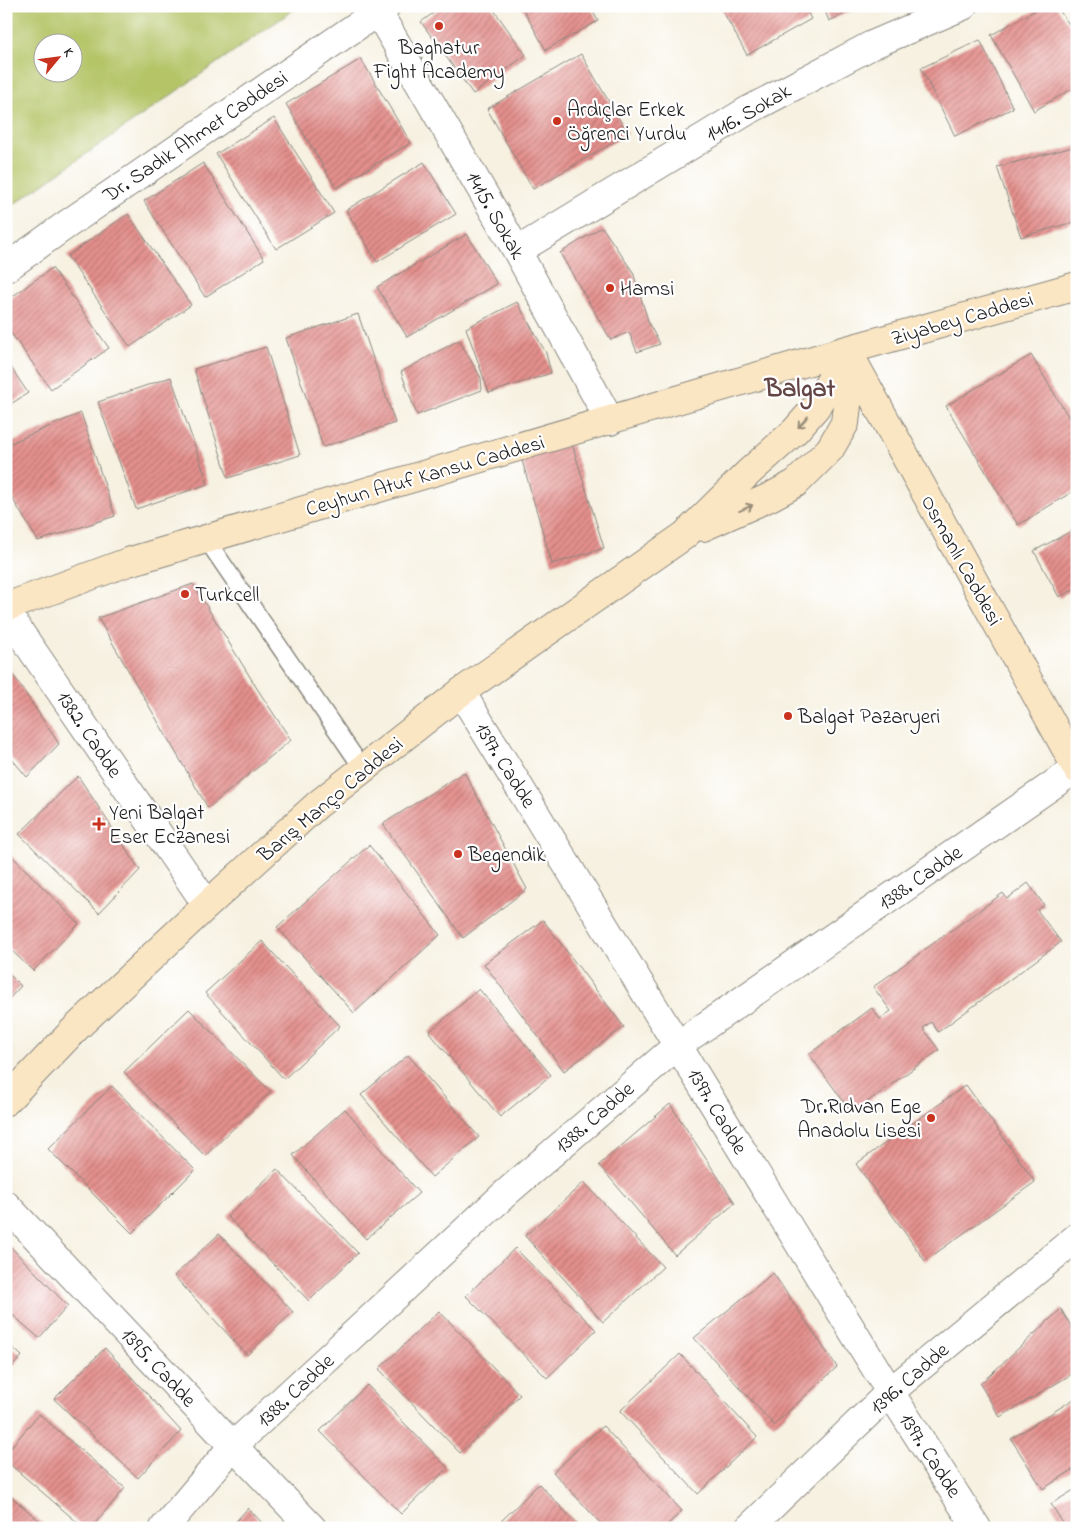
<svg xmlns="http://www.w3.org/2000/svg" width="1083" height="1534" font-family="'Indie Flower',sans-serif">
<defs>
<pattern id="building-hatch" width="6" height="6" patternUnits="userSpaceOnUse" patternTransform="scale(1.25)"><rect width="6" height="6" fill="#e4908d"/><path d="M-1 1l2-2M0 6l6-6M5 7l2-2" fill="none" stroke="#b87572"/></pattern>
</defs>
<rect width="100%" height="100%" fill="#fff"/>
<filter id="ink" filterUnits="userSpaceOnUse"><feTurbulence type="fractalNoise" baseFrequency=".02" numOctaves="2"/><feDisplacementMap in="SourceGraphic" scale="10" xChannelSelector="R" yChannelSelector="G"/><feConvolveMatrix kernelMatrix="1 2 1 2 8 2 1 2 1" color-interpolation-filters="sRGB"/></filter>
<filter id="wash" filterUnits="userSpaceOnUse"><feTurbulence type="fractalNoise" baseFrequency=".0096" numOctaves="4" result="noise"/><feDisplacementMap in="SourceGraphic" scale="20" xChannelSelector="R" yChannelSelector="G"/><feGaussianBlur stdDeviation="1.12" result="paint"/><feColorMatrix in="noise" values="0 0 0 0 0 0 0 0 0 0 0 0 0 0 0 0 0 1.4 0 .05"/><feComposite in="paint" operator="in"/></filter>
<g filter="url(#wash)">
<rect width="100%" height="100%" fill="#f6f1e1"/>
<path fill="#b4c466" stroke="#687041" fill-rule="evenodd" d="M6 6H299L10 207 6 198ZM42 42H72V72H42Z"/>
<g id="blocks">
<path fill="url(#building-hatch)" d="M443 6H491L526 55 473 94 421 22Z
M521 6H590L598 21 546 50Z
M720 6H804L811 19 747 55Z
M823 6H862L829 21Z
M1043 6H1056L1077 35V86L1034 111 991 35Z
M980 40 1013 108 955 136 921 68Z
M581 54 628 134 533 189 487 109Z
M361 59 411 143 336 188 286 104Z
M274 118 334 213 276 249 216 154Z
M1077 146V221L1021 237 997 167Z
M424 162 456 214 377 262 346 210Z
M203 163 264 259 205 297 144 201Z
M128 214 191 305 130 347 67 256Z
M602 227 633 272 649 324 660 344 637 352 629 332 611 340 560 253Z
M467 234 497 284 407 337 377 287Z
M52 268 109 348 51 389 6 326V301Z
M517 302 546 353 551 373 489 393 466 328Z
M358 314 395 423 323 447 286 338Z
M459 340 481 378 482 390 417 415 401 372Z
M266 347 300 455 228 478 194 369Z
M1031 355 1077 431V489L1018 525 946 406Z
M6 360 28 393 6 407Z
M171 377 208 484 136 509 98 402Z
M81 413 115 516 38 541 6 488V445Z
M572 444 604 548 552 564 521 457Z
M1077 528V588L1059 597 1034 551Z
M193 584 258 690 291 740 208 808 98 618Z
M6 664 59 744 27 777 6 752Z
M464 772 527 889 463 938 383 824Z
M78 776 140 870 99 913 19 834Z
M369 845 440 935 354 1013 277 927Z
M6 850 79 924 33 971 6 945Z
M1028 883 1044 905 1037 910 1061 942 938 1032 931 1022 923 1028 939 1050 852 1113 809 1054 872 1008 880 1019 891 1011 873 987 1003 893 1007 899Z
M543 920 624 1027 564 1071 484 964Z
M262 941 340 1026 284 1079 205 993Z
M6 971 21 986 6 1002Z
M479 989 551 1075 500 1117 429 1032Z
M189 1009 271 1092 205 1156 124 1072Z
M408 1055 479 1137 432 1177 361 1095Z
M966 1085 1035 1182 925 1261 856 1164Z
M112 1086 195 1170 132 1233 48 1149Z
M670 1104 735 1203 675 1255 599 1165Z
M345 1109 419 1193 366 1239 293 1155Z
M277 1169 358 1253 309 1301 227 1216Z
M584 1182 663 1267 603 1322 525 1236Z
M219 1234 293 1312 247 1355 174 1276Z
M6 1242 68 1306 39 1338 6 1309Z
M515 1248 596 1330 547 1378 466 1296Z
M773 1273 837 1367 774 1425 694 1338Z
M1061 1309 1077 1336V1371L1000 1417 980 1384Z
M439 1311 520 1395 460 1453 379 1369Z
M6 1342 22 1356 6 1374Z
M105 1348 181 1431 138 1478 54 1399Z
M680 1354 757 1437 698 1494 620 1411Z
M367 1385 448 1468 401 1514 320 1431Z
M1077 1397V1467L1043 1489 1011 1439Z
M39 1414 125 1488 91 1528H84L6 1461V1453Z
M603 1426 682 1511 664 1528H605L553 1472Z
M539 1484 581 1528H494Z
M1077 1488V1528H1066L1051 1504Z
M6 1492 48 1528H6Z
M248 1508 267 1528H230Z"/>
</g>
</g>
<g filter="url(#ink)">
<use href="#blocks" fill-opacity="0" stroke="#89867e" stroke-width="1"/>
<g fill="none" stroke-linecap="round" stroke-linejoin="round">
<g stroke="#89867e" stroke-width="19">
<path id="lane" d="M206 539 363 769"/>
</g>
<g stroke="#89867e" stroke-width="30">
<path id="street" d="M378 12 517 251 610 421
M517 251 747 111 872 45 963 6
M6 268 66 225 386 6
M6 612 207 905
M461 692 890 1392 977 1528
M6 1205 233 1446 312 1528
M164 1528 233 1446 507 1192 678 1045 1077 768
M749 1528 890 1392 1077 1237"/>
</g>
<g stroke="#89867e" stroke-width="30">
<path id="secondary" d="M847 350 1077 769
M703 527 770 497 796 483 830 449 845 423 847 405V354
M6 607 128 562 847 350 1077 286
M6 1101 76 1028 207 905 317 805 461 692 685 535 748 473 795 431 816 407 847 350"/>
</g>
<use href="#lane" stroke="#fff" stroke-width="16"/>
<use href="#street" stroke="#fff" stroke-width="28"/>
<use href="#secondary" stroke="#fbe6c4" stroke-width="28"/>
</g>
<defs><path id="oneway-shaft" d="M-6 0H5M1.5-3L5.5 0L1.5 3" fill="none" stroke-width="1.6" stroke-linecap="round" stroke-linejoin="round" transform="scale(1.25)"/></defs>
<g stroke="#978b78">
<use href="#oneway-shaft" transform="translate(803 422) rotate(131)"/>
<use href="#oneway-shaft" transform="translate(746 508) rotate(-24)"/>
</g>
</g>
<g fill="#c8321e" stroke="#fff" stroke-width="2">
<circle cx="439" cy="26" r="5"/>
<circle cx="557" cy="121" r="5"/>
<circle cx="610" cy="288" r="5"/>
<circle cx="185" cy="594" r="5"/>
<circle cx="788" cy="716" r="5"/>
<path d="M96.5 816.5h5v5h5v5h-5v5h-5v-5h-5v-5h5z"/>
<circle cx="458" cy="854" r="5"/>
<circle cx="931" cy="1118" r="5"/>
</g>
<g text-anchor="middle" stroke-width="4.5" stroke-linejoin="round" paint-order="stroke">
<g font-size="21" fill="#1c1c1c" stroke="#fff" text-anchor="start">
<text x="439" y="54" text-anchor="middle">Baghatur<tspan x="439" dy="24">Fight Academy</tspan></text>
<text x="567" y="116">Ardıçlar Erkek<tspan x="567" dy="24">Öğrenci Yurdu</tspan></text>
<text x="620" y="295">Hamsi</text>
<text x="195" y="601">Turkcell</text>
<text x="798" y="723">Balgat Pazaryeri</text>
<text x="109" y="819">Yeni Balgat<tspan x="109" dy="24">Eser Eczanesi</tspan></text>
<text x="468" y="861">Begendik</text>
<text x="921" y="1113" text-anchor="end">Dr.Rıdvan Ege<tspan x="921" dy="24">Anadolu Lisesi</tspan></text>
</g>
<g font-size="21" fill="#1c1c1c" stroke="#fff">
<text transform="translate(748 112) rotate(-30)" y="7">1416. Sokak</text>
<text transform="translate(195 136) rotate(-34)" y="7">Dr. Sadık Ahmet Caddesi</text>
<text transform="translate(496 215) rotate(60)" y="7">1415. Sokak</text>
<text transform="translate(962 318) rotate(-16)" y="7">Ziyabey Caddesi</text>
<text transform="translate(425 475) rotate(-16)" y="7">Ceyhun Atuf Kansu Caddesi</text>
<text transform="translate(962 560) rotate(61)" y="7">Osmanlı Caddesi</text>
<text transform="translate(90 734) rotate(56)" y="7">1382. Cadde</text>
<text transform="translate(506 765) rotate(58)" y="7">1397. Cadde</text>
<text transform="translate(330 799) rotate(-40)" y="7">Barış Manço Caddesi</text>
<text transform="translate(920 877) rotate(-35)" y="7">1388. Cadde</text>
<text transform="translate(718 1111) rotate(59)" y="7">1397. Cadde</text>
<text transform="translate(594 1117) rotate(-41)" y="7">1388. Cadde</text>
<text transform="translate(159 1367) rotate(47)" y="7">1395. Cadde</text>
<text transform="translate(909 1378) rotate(-41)" y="7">1396. Cadde</text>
<text transform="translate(295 1390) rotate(-43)" y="7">1388. Cadde</text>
<text transform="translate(931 1455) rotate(57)" y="7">1397. Cadde</text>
</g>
<g font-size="26" font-weight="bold" fill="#624544" stroke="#fff">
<text x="800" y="396">Balgat</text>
</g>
</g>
<rect width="1083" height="1534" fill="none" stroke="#fff" stroke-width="25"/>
<g transform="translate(58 58) rotate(61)"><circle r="24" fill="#ffffff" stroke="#a4a4a4"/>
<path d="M0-4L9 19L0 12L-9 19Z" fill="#c8321e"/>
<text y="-8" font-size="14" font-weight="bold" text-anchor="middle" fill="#1c1c1c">K</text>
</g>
</svg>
